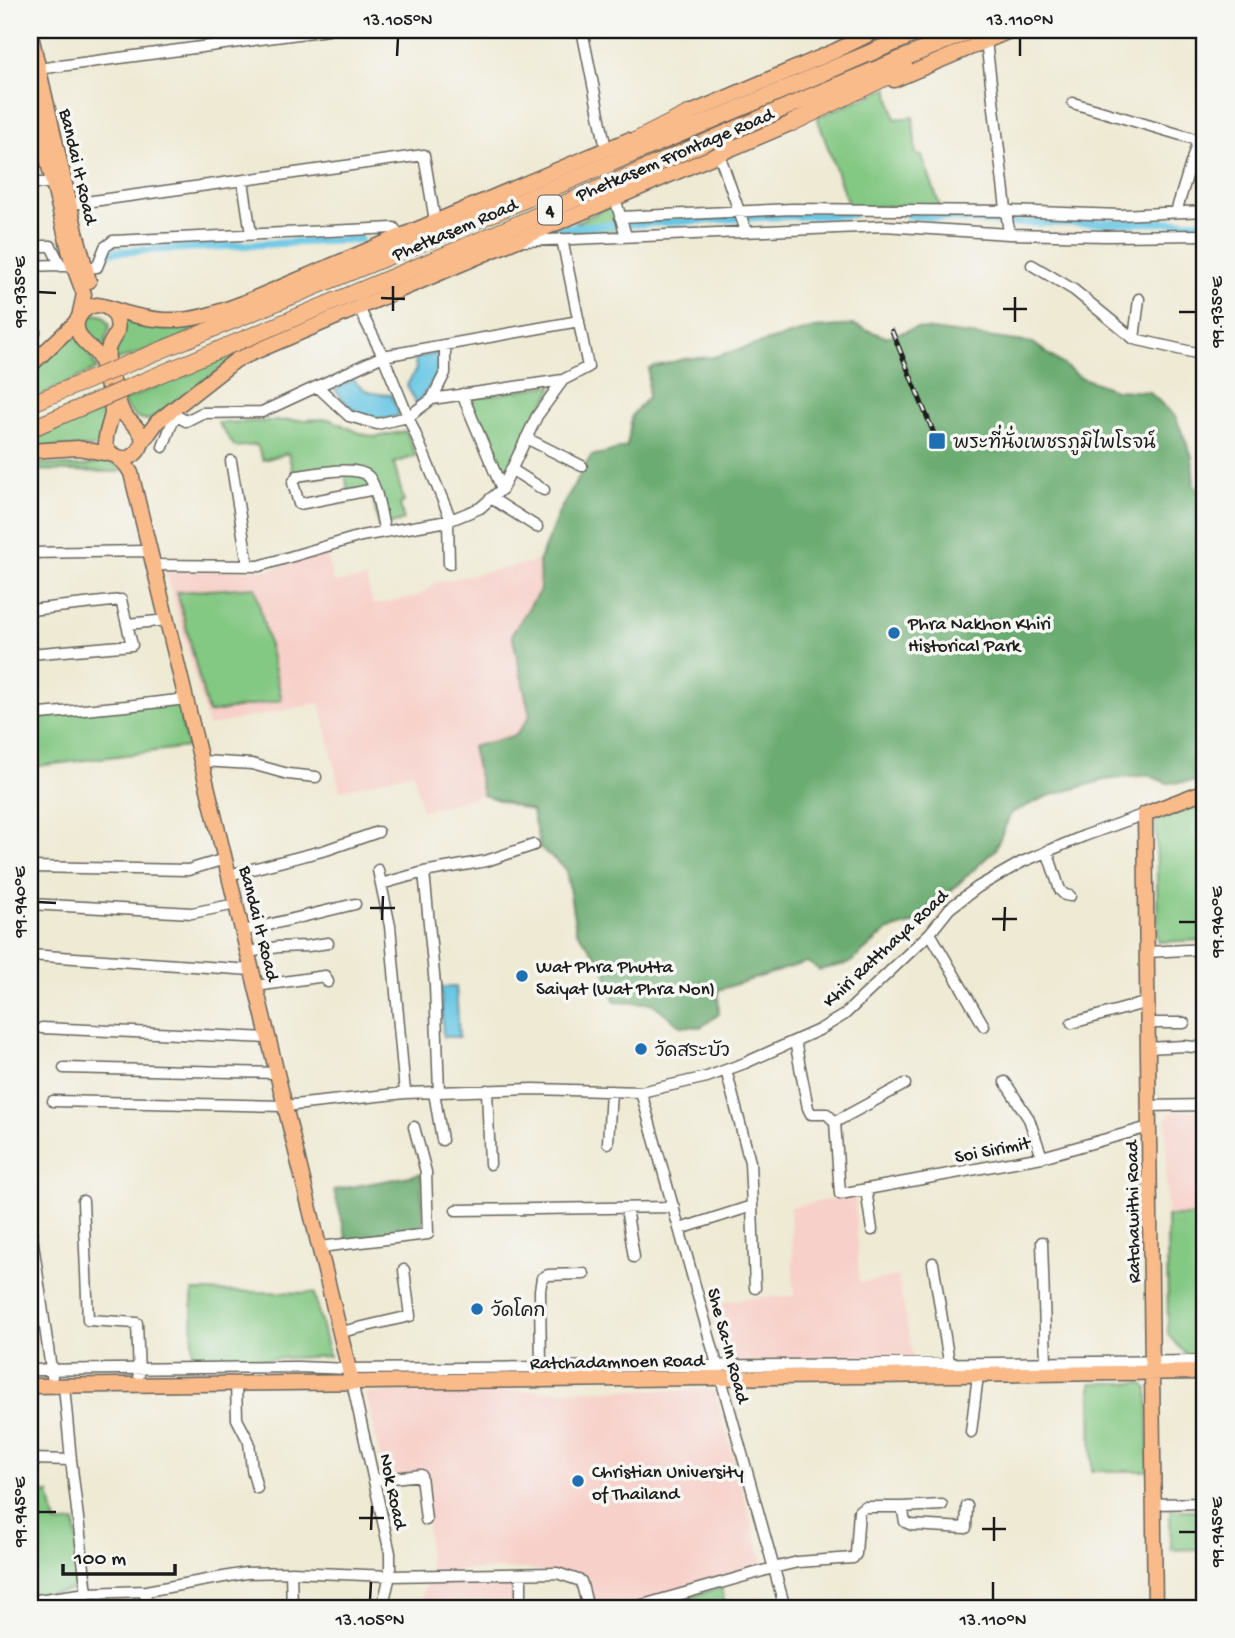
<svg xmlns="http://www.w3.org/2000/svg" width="1235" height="1638" font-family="'Gochi Hand','Playpen Sans Thai',sans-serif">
<rect width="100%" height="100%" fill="#f6f6f2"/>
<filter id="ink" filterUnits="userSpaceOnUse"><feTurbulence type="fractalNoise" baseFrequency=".0143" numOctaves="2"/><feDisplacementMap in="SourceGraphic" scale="14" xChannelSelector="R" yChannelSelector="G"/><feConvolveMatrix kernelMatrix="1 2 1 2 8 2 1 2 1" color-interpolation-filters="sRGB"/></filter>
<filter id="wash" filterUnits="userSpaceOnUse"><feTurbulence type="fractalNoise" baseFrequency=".00686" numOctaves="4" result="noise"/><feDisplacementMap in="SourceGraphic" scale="28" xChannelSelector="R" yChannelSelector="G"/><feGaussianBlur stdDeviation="1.57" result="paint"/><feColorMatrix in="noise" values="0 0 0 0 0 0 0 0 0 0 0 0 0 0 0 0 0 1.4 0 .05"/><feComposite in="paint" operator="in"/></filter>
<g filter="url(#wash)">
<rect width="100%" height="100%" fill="#efead4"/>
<path fill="#f7d0c9" d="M326 552 334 583 366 578 373 605 418 596 437 582 539 561 540 590 512 634 530 716 516 735 472 747 483 795 422 811 413 772 340 791 320 703 208 726 166 571 268 570Z
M1205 1110V1355L1188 1356 1168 1335 1166 1118 1172 1111Z
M855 1195 859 1283 898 1276 913 1359 725 1362 707 1306 747 1298 794 1296 790 1207Z
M613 1390H714L765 1569 619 1608H592L584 1578 528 1569 429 1570 425 1476 385 1481 366 1393Z
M517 1580 516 1608H420L426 1582Z"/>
<path fill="#83c883" stroke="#507250" stroke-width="2" d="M888 88 895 119 913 117 916 155 922 156 940 206 849 207 817 117Z
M615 204 623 233 556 232Z
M255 302 173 341 113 362 112 350 123 319 154 324Z
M95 314 104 316 110 325 106 339 104 362 84 330 86 320Z
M298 326 241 354 149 420C136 419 128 413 123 401Z
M73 331 87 349 97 369 30 400V372Z
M551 385 553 387 506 474H501L472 406 473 398Z
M107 408 99 447H30V440Z
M329 419 362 434 376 437 406 431 416 456 394 463 404 502 400 504 404 520 379 528 372 492 349 497 345 474 295 480 288 453 263 460 257 445 235 447 218 423Z
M30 462C46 464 64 467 81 466 99 465 105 455 123 470L118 472 30 470Z
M255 587 282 700 208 713 177 592Z
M183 701 186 719 181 721 188 747 30 767V717Z
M1205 803V940L1158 942 1156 821Z
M1167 1216H1205V1355L1188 1356 1168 1335Z
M192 1291 314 1293 329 1356 193 1363Z
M1091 1383H1142L1148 1389V1471H1092Z
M49 1493 56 1524 75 1522 83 1589 30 1596V1494Z
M1170 1510H1201L1202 1549 1171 1550Z
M721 1587 726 1608H691V1596Z"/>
<path fill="#6aac71" stroke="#436446" stroke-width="2" d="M854 325 886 337 916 328 1033 343 1080 377 1115 390 1149 392 1175 416 1192 456 1194 485 1205 501V781L1167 783 1148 775 1105 780 1048 796 1011 813 995 850 917 922 887 931 850 963 819 970 807 962 718 990 719 1014 701 1027 681 1026 652 1003 615 1002 603 965 576 930 566 869 540 848 532 811 483 795 472 747 516 735 530 716 512 634 540 590 539 561 559 512 591 456 609 452 627 446 632 415 648 397 649 368 684 359 713 357 814 328Z
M421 1174 424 1230 347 1240 334 1190Z"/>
<path fill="#66c6e4" stroke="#417180" stroke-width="2" d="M439 353 438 372 430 386 416 404 407 385 416 369 415 358Z
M353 379C364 393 374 394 391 395L400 415C394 416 388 419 382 419 362 419 345 405 335 389Z
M441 987H456L459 1037H443Z"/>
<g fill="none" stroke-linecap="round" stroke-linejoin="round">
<path stroke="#66c6e4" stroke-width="8" d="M908 215 1015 223 1205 222
M559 228 758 217 853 214
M109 252 360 239
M30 256 43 255"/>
</g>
</g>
<g filter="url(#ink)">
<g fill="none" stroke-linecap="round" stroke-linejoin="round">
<g stroke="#66645c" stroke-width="13">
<path id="minor" d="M582 30 606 149
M986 41 1009 234
M30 70 328 30
M1073 103 1198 140
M719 154 746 231
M243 181 251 234
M30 183H54
M615 198 626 236
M64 205 424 155 435 221
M1176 212 1198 140H1202
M620 217 792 209 1007 211 1120 215 1205 211
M523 241 884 226 1009 234 1105 236 1205 235
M30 246H51L61 266
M1032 265 1074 290 1134 339 1205 355
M30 266 56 265 84 268 97 267 105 247 113 241 394 228 399 237
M30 274 35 332
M359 308 383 356 451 520
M1134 339 1139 299
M318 387 349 416 377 424 408 417 432 399 445 373V345
M462 394 502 489
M432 399 563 380
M169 412 186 421 202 413 262 412 383 356 579 321
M526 438 582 466
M163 447 175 415
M231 461 248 565
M511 469 544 490
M375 489 299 504 293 483 297 476C314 474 357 464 369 477 378 488 381 518 385 532
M491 498 537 527
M448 521 449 564
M30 553 145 551 151 553
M154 565 259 566 361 536 448 521 480 508 502 489 537 416 563 380 588 367 562 239
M30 610 121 600 132 645 30 654
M127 624 168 620
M30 715 126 706 186 699
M202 761 252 764 288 774 316 777
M1047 851 1060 890 1065 895 1070 896
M30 867 188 870 225 859
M378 870 390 926 405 1093
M424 872 435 985 439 1092
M229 875 326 850 378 832
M381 884 424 872 486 861 534 845
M30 904 192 913 236 904
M243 931 355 904
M930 933 984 1026
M248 952 278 947 308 946 328 943
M1147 952 1205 949
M30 955 252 970
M256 986 325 976 328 982
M1072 1023 1148 1002
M1148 1023H1184
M42 1028 269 1038
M795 1041 808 1108 811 1114H827L835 1122 840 1194 1042 1157 1149 1127
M1148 1048 1184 1046 1205 1048
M64 1068 277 1073
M1005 1082 1029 1119 1042 1157
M487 1090 490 1164
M434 1092 442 1140
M641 1092 785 1608
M53 1101 285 1106 405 1093 534 1089 641 1092 707 1077 745 1063 819 1030 844 1015 930 933 950 908 978 887 1022 862 1084 836 1145 814
M1148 1106 1205 1105
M835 1122 905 1084
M608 1143 611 1091
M866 1189 872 1230
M83 1201 88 1320 137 1323 139 1375
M752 1206 755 1288
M626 1208 634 1257
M456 1210 674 1207
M30 1222 52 1376
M680 1229 752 1206 750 1162 726 1070
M1042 1242 1046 1362
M320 1247 428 1234 426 1172 414 1127
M933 1263 949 1362
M341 1332 410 1316 404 1270
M541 1368 540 1290 542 1278 548 1275 584 1274
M30 1370 297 1367 350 1369 1205 1361
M352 1382 390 1553V1576L382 1608
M236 1384 237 1419 249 1442 252 1469 257 1488
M64 1386 71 1460 87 1593
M971 1432 978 1375
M30 1459 71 1460
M374 1480 421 1475 426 1520
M1154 1504 1205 1503
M902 1507 942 1505
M291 1572 292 1608
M83 1593 84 1608
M30 1601 87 1593 146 1591 246 1573 291 1572 390 1576 557 1573 581 1581 588 1608
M145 1608 146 1591
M521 1608V1575
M632 1608 773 1568 798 1562 853 1558 856 1554 859 1511 864 1507H902L905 1522 912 1525 966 1528 967 1506"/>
</g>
<g stroke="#66645c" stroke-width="17">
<path id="major" d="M30 31 76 232 89 281
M894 80 1012 30
M30 87 72 262 84 294 79 317 74 324 30 366
M679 118 835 51 878 30
M97 305C110 306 120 316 117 331 115 337 109 343 108 350 106 362 112 376 115 387 117 396 119 405 123 413 130 424 149 432 140 448 137 453 133 457 127 458 122 459 116 457 112 454 99 443 110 427 112 413 112 406 111 399 109 392 106 380 104 366 98 356 93 348 84 344 80 336 71 322 82 307 97 305Z
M107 307C129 315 154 321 178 320 200 319 222 311 243 303L628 140
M142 443 157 422 236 360 801 119
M30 451 78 448 114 455
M117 457 126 465 131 473 352 1382
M30 1386 1205 1372
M1155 1608C1153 1344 1148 1079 1145 814L1205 791"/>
</g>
<g stroke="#66645c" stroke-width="18">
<path id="highway" d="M792 123 905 68
M619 149 688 114
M120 367 482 218 924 30
M127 388 469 245 812 96 972 30
M30 404 86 381
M30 429 89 404"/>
</g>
<use href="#minor" stroke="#fff" stroke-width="10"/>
<use href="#major" stroke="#fabb8b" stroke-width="14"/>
<use href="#highway" stroke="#fabb8b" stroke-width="16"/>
<g stroke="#1c1c1c" stroke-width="5">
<path id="rail" d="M892 331 937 441"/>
</g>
<use href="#rail" stroke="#f6f6f2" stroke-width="2.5" stroke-dasharray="8" stroke-linecap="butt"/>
<g stroke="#66645c" stroke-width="18" stroke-linecap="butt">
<path id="highway-bridge" d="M86 381 120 367
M89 404 127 388"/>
</g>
<use href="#highway-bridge" stroke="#fabb8b" stroke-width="16"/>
</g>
</g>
<path fill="none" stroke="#1c1c1c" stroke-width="2.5" d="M397 56 398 38M1020 56V38M38 292 56 293M381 298 405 299M1003 309H1027M393 311V286M1179 312H1196M1015 322V297M38 902 56 903M370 908H395M992 919H1017M382 920 383 896M1179 922H1196M1004 931 1005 907M38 1512H56M359 1518H384M982 1529H1006M371 1530 372 1506M1179 1532H1196M994 1541V1517M370 1600 371 1582M993 1600V1582"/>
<g fill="#1f6fb2" stroke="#f6f6f2" stroke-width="2.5">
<rect x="928" y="432" width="18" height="18" rx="3.5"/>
<circle cx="894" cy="633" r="7"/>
<circle cx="522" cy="976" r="7"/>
<circle cx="641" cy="1049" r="7"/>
<circle cx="477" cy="1309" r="7"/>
<circle cx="578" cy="1481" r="7"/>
</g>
<g text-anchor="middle" stroke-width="7" stroke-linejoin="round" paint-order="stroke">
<rect fill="#f6f6f2" stroke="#5d5d5c" stroke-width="2" x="538" y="195.5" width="24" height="29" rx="5"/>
<g font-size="18" font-weight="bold" fill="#1c1c1c">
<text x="550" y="216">4</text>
</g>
<g font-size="19" fill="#1c1c1c" stroke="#f6f6f2">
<text transform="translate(674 153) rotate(-23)" y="7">Phetkasem Frontage Road</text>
<text transform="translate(80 166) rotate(77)" y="7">Bandai It Road</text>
<text transform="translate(454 228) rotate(-23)" y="7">Phetkasem Road</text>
<text transform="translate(261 923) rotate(76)" y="7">Bandai It Road</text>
<text transform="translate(884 947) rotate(-43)" y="7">Khiri Ratthaya Road</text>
<text transform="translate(992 1148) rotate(-11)" y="7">Soi Sirimit</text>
<text transform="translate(1131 1212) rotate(-91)" y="7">Ratchawithi Road</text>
<text transform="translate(730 1345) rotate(75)" y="7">She Sa-In Road</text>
<text transform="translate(617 1360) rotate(-1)" y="7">Ratchadamnoen Road</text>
<text transform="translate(395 1491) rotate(78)" y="7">Nok Road</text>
</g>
<g font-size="19" fill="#1c1c1c" stroke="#f6f6f2" text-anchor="start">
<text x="953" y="448">พระที่นั่งเพชรภูมิไพโรจน์</text>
<text x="908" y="629">Phra Nakhon Khiri<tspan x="908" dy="22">Historical Park</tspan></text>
<text x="536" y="972">Wat Phra Phutta<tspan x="536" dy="22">Saiyat (Wat Phra Non)</tspan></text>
<text x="655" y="1056">วัดสระบัว</text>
<text x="491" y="1316">วัดโคก</text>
<text x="592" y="1477">Christian University<tspan x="592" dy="22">of Thailand</tspan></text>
</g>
</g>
<rect width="1235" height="1638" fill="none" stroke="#f6f6f2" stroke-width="77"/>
<path d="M63 1564v10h112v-10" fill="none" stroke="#1c1c1c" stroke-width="3.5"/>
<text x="74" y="1564" font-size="21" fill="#1c1c1c" stroke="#f6f6f2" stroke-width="5" paint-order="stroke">100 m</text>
<rect x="38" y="38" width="1158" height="1562" fill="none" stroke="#1c1c1c" stroke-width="2.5"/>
<g font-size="18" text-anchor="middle" fill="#1c1c1c">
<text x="398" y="25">13.105°N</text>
<text x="1020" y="25">13.110°N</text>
<text transform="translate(19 292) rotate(-90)" y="6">99.935°E</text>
<text transform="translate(1216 312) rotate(-90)" y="6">99.935°E</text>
<text transform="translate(19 902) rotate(-90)" y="6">99.940°E</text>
<text transform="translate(1216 922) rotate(-90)" y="6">99.940°E</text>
<text transform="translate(19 1512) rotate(-90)" y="6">99.945°E</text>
<text transform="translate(1216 1532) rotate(-90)" y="6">99.945°E</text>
<text x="370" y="1625">13.105°N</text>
<text x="993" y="1625">13.110°N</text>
</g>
</svg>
